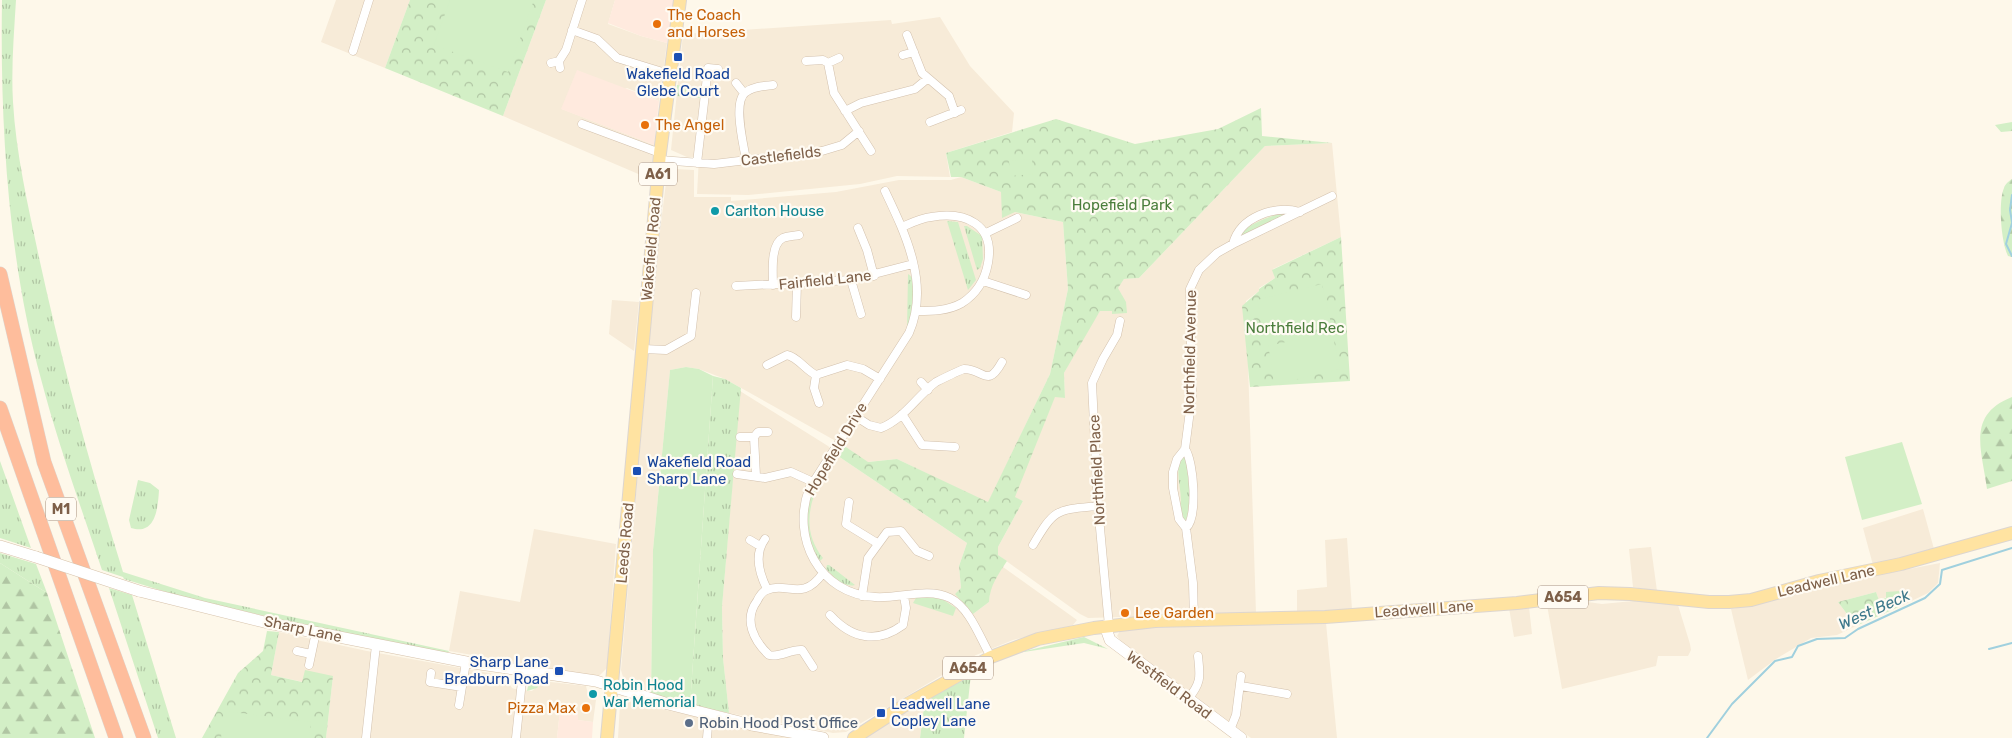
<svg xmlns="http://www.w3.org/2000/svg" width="2012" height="738" font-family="Rubik,sans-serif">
<defs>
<pattern id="grass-tufts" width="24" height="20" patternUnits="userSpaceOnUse" patternTransform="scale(1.25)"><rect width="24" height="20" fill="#d3efc6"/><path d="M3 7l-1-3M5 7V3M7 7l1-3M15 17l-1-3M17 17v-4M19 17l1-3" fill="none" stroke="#b0c5a3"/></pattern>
<pattern id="forest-firs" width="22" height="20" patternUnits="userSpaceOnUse" patternTransform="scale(1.25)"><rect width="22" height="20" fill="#d3efc6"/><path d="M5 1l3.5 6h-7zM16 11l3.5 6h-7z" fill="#b0c5a3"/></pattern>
<pattern id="park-crowns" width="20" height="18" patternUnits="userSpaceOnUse" patternTransform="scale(1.25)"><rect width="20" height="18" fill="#d3efc6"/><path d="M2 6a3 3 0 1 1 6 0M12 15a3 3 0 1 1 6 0" fill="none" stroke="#b0c5a3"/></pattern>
</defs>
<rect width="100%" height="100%" fill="#fef8ea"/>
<path fill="#f7ebd8" d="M336 0H410L385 68 321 42Z
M546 0H615L608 24 641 36 667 43 659 101 627 88 562 109 654 145 650 179 503 116Z
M940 17 970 66 1014 113 1012 132 946 153 950 177 897 176 860 184 748 195 697 194 699 157H687L671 150 683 34 891 20 892 24Z
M1332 143 1341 237 1273 269 1275 278 1259 288V291L1246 301 1256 613 1088 618 1080 614 998 555V547L1023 501 1014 497 1055 396 1065 398 1064 373 1085 334 1100 311H1112V314L1122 295 1117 288 1124 279 1139 278 1265 146Z
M675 169 694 170V197H731V201L836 192 899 180H951L961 177 1001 192 1015 212 1063 222 1068 289 1050 374 988 503 897 459 867 462 843 445 725 379 699 369 686 367 670 370 653 550 651 695 630 686 623 677 621 670 655 273 667 174Z
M612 300 639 302 634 351 609 334Z
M740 391 828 446 838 456 967 543 959 566 961 588 959 597 973 614 989 602 990 591 994 580 1003 567 1077 620 1073 625 1013 640 976 655 846 732 833 733 729 713 723 658 722 607Z
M1923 509 1934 549 1873 565 1863 528Z
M534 529 616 544 607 668 600 675 595 676 449 651 460 591 520 602Z
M1347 538 1352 609 1297 613V590L1327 587 1325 540Z
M1651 547 1657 591 1633 587 1629 549Z
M1940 563 1938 583 1928 593 1901 606 1900 592 1879 600 1876 592 1838 602 1856 626 1837 635 1811 638 1776 659 1748 680 1731 609 1750 606 1827 585Z
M1644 600 1678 605 1690 644 1691 650 1688 656H1658L1656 666 1562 689 1547 605 1581 601 1602 604Z
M1529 607 1532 634 1514 637 1509 608Z
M1326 623 1337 738H1251L1124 645 1117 636 1120 631 1150 628Z
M279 632 367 651 505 676 512 688 515 689 532 691 542 681 586 686 588 694 596 700 593 722 577 720 560 710 557 738H326L333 676 303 682 271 675Z
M925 699 920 738H863Z
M624 700 661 709 795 738H618L620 704Z"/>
<path fill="#ffeade" d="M615 0H674L667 43 641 36 608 23Z
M577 70 659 101 654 145 561 109Z
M560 710 578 711V720L593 722 592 738H557Z"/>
<path fill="url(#grass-tufts)" d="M2 0H16C14 34 11 68 13 102 16 155 29 210 40 262 63 367 91 469 123 572L205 598 449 651 447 654 269 617 176 595 124 579 123 577 102 570C81 507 58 444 41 379 8 259 0 125 2 0Z
M677 85 701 88 700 98 676 96Z
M1290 212 1240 237 1239 234C1253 222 1271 215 1290 212Z
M947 221 958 222 976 280 968 290Z
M964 226H967L982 236 983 259 980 268 977 270Z
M908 274C922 282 911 317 907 329Z
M713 376 725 379 741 388 722 607 723 658 729 713 690 705Z
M1185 455C1189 478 1192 499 1186 521L1183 520 1179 510C1186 495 1170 468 1185 455Z
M832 460C813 491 797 525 823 558L820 561C805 543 803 511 813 490 818 480 826 470 832 460Z
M0 461 31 548 0 538Z
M138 480 150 483 159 490C158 507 156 536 131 528L129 520Z
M0 553 36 564 47 593 0 563Z
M827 565H829L855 585C843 588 834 577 826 569Z
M109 588 132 595 176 738H158Z
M930 597 942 599 956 608 953 616 913 603 916 598Z
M1084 637 1108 649 1084 643 1017 653Z
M971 674 964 738H920L925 699Z
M535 680 542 681 537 688 527 691 529 682Z"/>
<path fill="url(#forest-firs)" d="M2012 122V131L2001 132 1995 125Z
M2012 179V257L2008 256C2001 242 1998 202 2004 188 2005 184 2009 181 2012 179Z
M2012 397V481L1987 489C1982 450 1966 415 2012 397Z
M0 563 47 593 95 738H0Z"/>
<path fill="url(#park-crowns)" d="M410 0H546L503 116 385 68Z
M1261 108 1262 136 1332 143 1265 146 1139 278 1124 279 1118 288 1126 302 1127 313 1112 314V311H1100L1064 373 1065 398 1055 397 1015 497 1023 501 998 547V555L1007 561C998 575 990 585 989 602L973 614 955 594 961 588 959 566 967 543 838 456 843 445 868 462 897 459 988 502 1050 374 1068 289 1063 222 1015 212 1002 218 1001 192 961 177H951L946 153 1056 119 1135 144 1218 129Z
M1341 237 1350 381 1250 387 1242 306 1259 291V289L1275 278 1272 270Z
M1900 591 1901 606 1856 626 1838 602 1876 592 1879 600 1886 598V592Z
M267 631 279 632 271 675 302 682 305 670 333 676 326 738H202L238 673 263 651Z"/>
<path fill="#d3efc6" d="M450 0H534L508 72 434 45Z
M1032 159 1033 174 1010 176 1009 161Z
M1322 284 1331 323 1266 338 1257 300Z
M1332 332 1340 369 1276 384 1268 346Z
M686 367 699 369 713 376 690 705 651 695 653 550 670 370Z
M1902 442 1922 504 1862 520 1845 457Z
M224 711 311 722 309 738H221Z"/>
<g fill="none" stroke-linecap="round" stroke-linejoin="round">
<path stroke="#a0d0de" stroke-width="2" d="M2012 195 2010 210 2012 222
M2012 223 2006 244 2012 256
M1989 649 2012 643
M1707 738 1732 704 1775 661 1792 657 1798 646 1817 639 1845 638 1858 629 1925 598 1940 584 1942 570 2012 548"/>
<g stroke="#d3c1ad" stroke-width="9">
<path id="street" d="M572 30 597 39 617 58 669 74
M907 35 922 73 949 96 955 113
M353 51 369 0
M903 55 914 52
M559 61 566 50 582 0
M806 61 823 60 828 63 834 93 871 151
M551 63 559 61 560 68
M828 63 839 58
M736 83 744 93
M845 111 861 103 915 89 927 79
M930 122 961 110
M582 124 660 153
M660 160 714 164 822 151 842 145 859 131
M746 160C744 146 732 101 746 92 754 86 764 86 773 85
M697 163 708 68 718 69
M885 191C906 235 930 285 909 333L809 489C791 538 819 594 875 597 899 599 927 587 950 598 970 608 980 638 991 657
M902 227C911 223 921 218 931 217 965 211 995 224 988 263 985 280 976 294 962 303 948 311 932 311 917 311
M858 228 867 250 874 276
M986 233 1017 218
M1233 244 1332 196
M851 280 861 314
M983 281 1026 295
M773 285C773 273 770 244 783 238 788 236 794 236 799 235
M736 286 851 280 913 264
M796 317 797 283
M643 349 666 350 691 336 696 293
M767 365 787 355C798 357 805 370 816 375L847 365 863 369 880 379
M816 375 814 388 819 403
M921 382 928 390
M902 414 922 445 955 447
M855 416 869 425 881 428C904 419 917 396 936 382 940 380 960 370 964 369 984 369 987 389 1002 362
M740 437H754L758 432H768
M754 437 756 476
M1185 449C1194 461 1198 518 1186 528
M737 474 765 478 791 472 813 482
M849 502 846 524 877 543
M765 539C754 554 759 573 767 589
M750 540 760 546
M1033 545C1055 508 1056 510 1098 506
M862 596 868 558 887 532 901 531 917 551 929 556
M830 615C852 639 877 644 903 625L906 608 904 596
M1194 619 1193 583 1186 528 1179 519 1173 488V472L1177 459 1185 449 1192 395 1190 289 1199 270 1217 253 1233 244C1240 217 1274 205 1300 212
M1109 626 1098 506 1092 383 1103 359 1117 335 1120 321
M297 651 311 654
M309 665 316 632
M813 667 802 650C790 649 780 658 769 655 754 641 743 620 757 601 759 597 763 591 767 590 787 581 802 603 823 573
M431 673 430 682 462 687
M1241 686 1287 694
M1188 699C1202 682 1200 676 1198 656
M459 705 466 662
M1230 730 1236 715 1241 676
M366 738 376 645
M516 738 523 671
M707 738 709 714"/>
</g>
<g stroke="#d7c2ab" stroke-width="12">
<path id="secondary" d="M0 546 36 557
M139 591 268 623 466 662 596 681 668 704 752 725 823 738
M1105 626 1110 640 1241 738"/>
</g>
<g stroke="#ddd6d0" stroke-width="14">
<path id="primary" d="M607 738 660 153 680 0
M854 738 902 707 991 657 1038 639 1094 628 1155 621 1325 617 1517 603 1599 593 1630 594 1709 602H1729L1751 600 1819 581 1901 564 2012 533"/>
</g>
<g stroke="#ddd6d0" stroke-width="15">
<path id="highway" d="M0 274 44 462 144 738
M0 408 116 738"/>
</g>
<use href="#street" stroke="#fff" stroke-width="8"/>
<use href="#secondary" stroke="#fff" stroke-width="11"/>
<use href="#primary" stroke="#ffe3a1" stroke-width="12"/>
<use href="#highway" stroke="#febd9c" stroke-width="14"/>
<g stroke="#d7c2ab" stroke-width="12" stroke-linecap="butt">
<path id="secondary-bridge" d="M36 557 139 591"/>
</g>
<use href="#secondary-bridge" stroke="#fff" stroke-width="11"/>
</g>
<g fill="#e8710a" stroke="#fffbf3" stroke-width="2">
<circle cx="657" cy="24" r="5"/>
<circle cx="645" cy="125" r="5"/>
<circle cx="1125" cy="613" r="5"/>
<circle cx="586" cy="708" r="5"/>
</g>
<g fill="#1a4fb4" stroke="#fffbf3" stroke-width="2">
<rect x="673" y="52" width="10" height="10" rx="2.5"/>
<rect x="632" y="466" width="10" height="10" rx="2.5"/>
<rect x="554" y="666" width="10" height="10" rx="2.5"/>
<rect x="876" y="708" width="10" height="10" rx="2.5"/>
</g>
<g fill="#0f9aa8" stroke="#fffbf3" stroke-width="2">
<circle cx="715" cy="211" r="5"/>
<circle cx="593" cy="694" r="5"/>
</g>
<circle fill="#5c6f8a" stroke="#fffbf3" stroke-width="2" cx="689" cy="723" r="5"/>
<g text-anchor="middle" stroke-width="4.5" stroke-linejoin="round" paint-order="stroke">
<g fill="#fffbf3" stroke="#a58e7c" stroke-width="1">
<rect x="639" y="162.5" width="38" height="23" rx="4"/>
<rect x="46" y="497.5" width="30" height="23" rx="4"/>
<rect x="1538" y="585.5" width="50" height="23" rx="4"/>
<rect x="943" y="656.5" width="50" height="23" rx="4"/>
</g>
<g font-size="14" font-weight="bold" fill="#7e6049">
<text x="658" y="179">A61</text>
<text x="61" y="514">M1</text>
<text x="1563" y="602">A654</text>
<text x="968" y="673">A654</text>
</g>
<g font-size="15" fill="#c56008" stroke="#fffbf3" text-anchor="start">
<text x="667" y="20">The Coach<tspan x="667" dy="17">and Horses</tspan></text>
<text x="655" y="130">The Angel</text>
<text x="1135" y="618">Lee Garden</text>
<text x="576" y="713" text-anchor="end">Pizza Max</text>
</g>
<g font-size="15" fill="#164399" stroke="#fffbf3" text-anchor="start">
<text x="678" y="79" text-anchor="middle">Wakefield Road<tspan x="678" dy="17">Glebe Court</tspan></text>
<text x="647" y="467">Wakefield Road<tspan x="647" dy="17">Sharp Lane</tspan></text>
<text x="549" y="667" text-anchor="end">Sharp Lane<tspan x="549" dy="17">Bradburn Road</tspan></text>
<text x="891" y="709">Leadwell Lane<tspan x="891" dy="17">Copley Lane</tspan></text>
</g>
<g font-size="15" fill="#7e6049" stroke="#fffbf3">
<text transform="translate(781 156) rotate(-7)" y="5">Castlefields</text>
<text transform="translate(651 249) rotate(-85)" y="5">Wakefield Road</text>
<text transform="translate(825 280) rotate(-6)" y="5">Fairfield Lane</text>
<text transform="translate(1190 352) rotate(-89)" y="5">Northfield Avenue</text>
<text transform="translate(836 449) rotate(-59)" y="5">Hopefield Drive</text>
<text transform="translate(1097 470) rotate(-93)" y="5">Northfield Place</text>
<text transform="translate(625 543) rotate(-85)" y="5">Leeds Road</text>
<text transform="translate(1826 581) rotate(-13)" y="5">Leadwell Lane</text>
<text transform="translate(1424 609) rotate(-4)" y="5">Leadwell Lane</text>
<text transform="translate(303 629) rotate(12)" y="5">Sharp Lane</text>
<text transform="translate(1169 685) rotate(37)" y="5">Westfield Road</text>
</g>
<g font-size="15" fill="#4b7e3c" stroke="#fffbf3">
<text x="1122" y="210">Hopefield Park</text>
<text x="1295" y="333">Northfield Rec</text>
</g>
<g font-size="15" fill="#0d838f" stroke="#fffbf3" text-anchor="start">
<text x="725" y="216">Carlton House</text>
<text x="603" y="690">Robin Hood<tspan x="603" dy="17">War Memorial</tspan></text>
</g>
<g font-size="15" fill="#4e5e75" stroke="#fffbf3" text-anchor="start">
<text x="699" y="728">Robin Hood Post Office</text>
</g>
<g font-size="16" font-style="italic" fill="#3d788b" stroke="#fffbf3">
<text transform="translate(1874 609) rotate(-24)" y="6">West Beck</text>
</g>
</g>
</svg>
